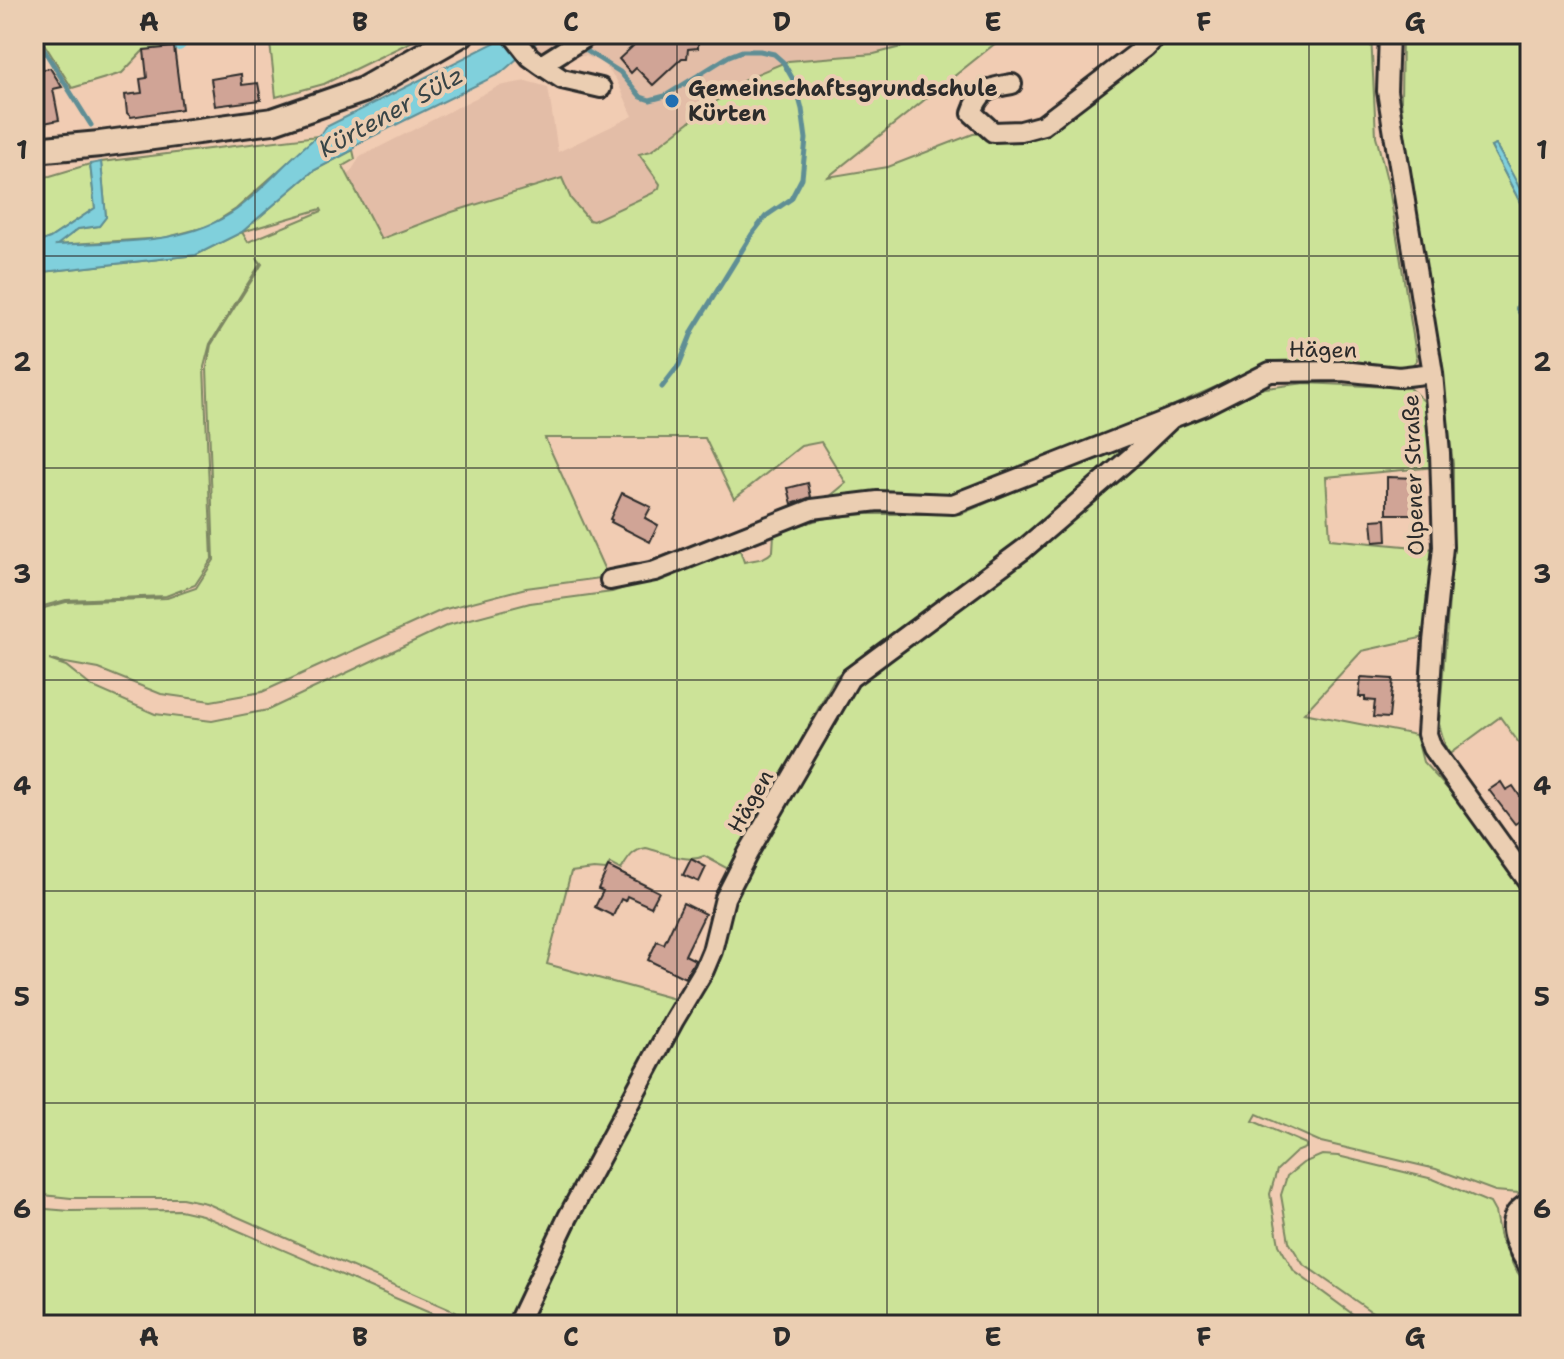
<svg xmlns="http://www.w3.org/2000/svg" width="1564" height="1359" font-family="'Shantell Sans',sans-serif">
<rect width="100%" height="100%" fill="#f1ccb3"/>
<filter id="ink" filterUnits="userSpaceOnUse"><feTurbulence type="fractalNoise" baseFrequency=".0125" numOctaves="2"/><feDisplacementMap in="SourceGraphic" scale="16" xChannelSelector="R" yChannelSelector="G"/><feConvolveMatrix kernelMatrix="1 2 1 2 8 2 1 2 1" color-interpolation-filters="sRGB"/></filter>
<g filter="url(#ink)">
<path fill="#e3bda7" d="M550 34H928L901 47 874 54 788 61 651 151 639 154 660 184 659 188 653 193 593 221 589 220 571 199 561 178 452 212 381 240 348 176 360 157 499 86 526 81 548 87 558 152 633 116 616 79 604 65 598 61 586 56H573L553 66 534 44Z"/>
<path fill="#cce398" stroke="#7c8762" stroke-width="2" fill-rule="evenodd" d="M38 34H167L174 47 143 51 122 73 72 88Z
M269 34H427L324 84 276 97Z
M928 34H1007L828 177 888 167 973 134 1037 128 1062 119 1173 34H1371L1376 136 1389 188 1417 360 1406 372 1305 367 1247 373 977 492 938 500 822 503 846 483 821 442 801 446 734 499 705 438H545L608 577 526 588 442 610 262 692 211 701 161 694 99 669 49 660 66 666 91 686 155 714 212 721 268 710 448 625 530 603 612 592 740 550 744 562C754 559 764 561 773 551L774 534 785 529 825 518 867 514H961L1154 431 951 600 836 676 730 870 704 856C688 864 663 852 646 848 632 850 628 859 621 870L610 864 606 870 594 869 571 872 547 964 678 1000 514 1325H485L206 1203 182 1198H71L34 1194V640L44 608 66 602 167 598 196 588 214 560 207 367 211 345 262 264 257 258 260 264 210 344 204 367 212 559 195 585 166 596 66 600 43 606 34 634V273L196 255 242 232 313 171 353 150 355 159 343 166 381 239 452 212 562 178 571 199 589 220 593 221 653 193 659 188 660 184 639 154 651 151 747 78 788 61 874 54 901 47ZM321 209 322 211 248 242 242 232Z
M1402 34H1530V241L1527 205 1496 145 1491 147 1522 206 1527 264 1516 309 1530 330V758L1500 717 1448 755 1439 724 1453 550V464L1442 371 1404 134 1401 100Z
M317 136 236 209 209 226 164 238 56 245 78 229 99 226 106 217 101 162Z
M90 164 95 208 50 238 34 244V177L50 176Z
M1305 383 1409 388 1424 401 1435 467 1326 477 1330 539 1436 549 1425 637 1362 651 1304 713 1416 735 1423 762 1457 799 1530 902V1191L1519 1193 1495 1191 1436 1169 1321 1142 1257 1114 1253 1121 1306 1144V1148L1296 1152 1277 1170 1270 1194 1279 1245 1294 1271 1362 1321 1359 1325H532L531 1321 561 1254 691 1007 711 973 724 939 728 919 737 890 841 699 864 673 957 608 1192 415 1251 390Z
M1322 1155 1338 1156 1433 1179 1490 1203 1495 1212 1500 1238 1515 1269 1530 1289V1325H1396L1369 1310 1303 1264 1289 1242 1281 1195 1287 1176 1303 1163Z
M34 1208 70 1211 180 1210 202 1215 458 1325H34Z"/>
<path fill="#80d0dc" stroke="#5e8e95" stroke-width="2" d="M508 34H550L534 44 501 73 355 145 353 150 313 171 242 232 196 255 34 273V244L50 238 95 208 90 164 101 162 106 217 99 226 78 229 57 245C116 241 186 246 236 210 267 187 291 154 323 132L326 127 502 39Z
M1496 145C1504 160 1524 192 1527 207 1534 241 1530 275 1522 308L1530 320V330L1516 309 1527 264 1522 206 1491 147Z"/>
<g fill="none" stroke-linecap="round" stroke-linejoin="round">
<path stroke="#5e8e95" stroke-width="5" d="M34 34 91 125
M582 48 620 72 641 97 650 100 665 96 729 56 742 51H760L774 54 783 62 795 83 802 109 806 139 802 178 791 199 766 216 752 234 693 330 679 365 662 387"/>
<path stroke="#80d0dc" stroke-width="18" d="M174 34 178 42"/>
</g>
<path fill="#d0a496" stroke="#2b2b2b" stroke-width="2" d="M646 34H698V48L688 49 687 58H682L653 85 636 68 631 73 619 59Z
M174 47 182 109 131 117 127 113 125 95 142 93 140 79 147 78 144 50Z
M50 68 62 87 53 89 59 120 34 125V71Z
M241 74 242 85 258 83 261 100 215 106 211 79Z
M1387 477 1418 478 1417 514H1387Z
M808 483 811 497 792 504 788 488Z
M622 493 651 507 645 518 658 525 650 542 611 522 612 520 610 519Z
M1386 519 1387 541 1374 542 1372 520Z
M1361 677 1393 679 1389 718 1373 717 1375 701 1365 700V697H1359Z
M1501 782 1506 790 1513 786 1530 811V814L1515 824 1489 790Z
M691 859 706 867 699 882 683 875Z
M608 867 659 892 651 907 627 896 625 901 621 899 613 916 595 907 603 891 598 889Z
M683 903 705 914 685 955 695 960 685 978 648 960 657 941 664 944Z"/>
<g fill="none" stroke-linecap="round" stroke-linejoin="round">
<g stroke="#2b2b2b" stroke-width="24">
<path id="minor" d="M512 34 530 57 541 65 590 34
M1389 34 1387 91 1433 373 1440 453 1443 547 1433 642 1427 734 1432 748 1530 884
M541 65 562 79 601 88
M1012 84C990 87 979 91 972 113L993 132 1021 131 1043 125 1145 47 1158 34
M610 580 655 571 812 509 878 501 953 504 1205 405 1270 372 1342 371 1399 377 1433 373
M1530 1202C1498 1218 1515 1246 1530 1268
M518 1325 521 1316 568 1217 674 1020 704 970 712 951 725 898 748 853 850 678 1024 549 1131 457 1173 417"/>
</g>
<g stroke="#2b2b2b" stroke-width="30">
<path id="major" d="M34 150 100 144 273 121 363 90 461 34"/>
</g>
<use href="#minor" stroke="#ebceb2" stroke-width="18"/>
<use href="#major" stroke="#ebceb2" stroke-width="24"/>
</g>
</g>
<path fill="none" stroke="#2b2b2b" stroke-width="2" stroke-opacity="0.55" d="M255 34V1325M466 34V1325M677 34V1325M887 34V1325M1098 34V1325M1309 34V1325M34 256H1530M34 468H1530M34 680H1530M34 891H1530M34 1103H1530"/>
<circle fill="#1f6fb2" stroke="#ebceb2" stroke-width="3" cx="672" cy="101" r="8"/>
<g text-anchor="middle" stroke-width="8" stroke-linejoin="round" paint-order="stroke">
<g font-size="22" font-weight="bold" fill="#2b2b2b" stroke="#ebceb2" text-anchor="start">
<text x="688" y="96">Gemeinschaftsgrundschule<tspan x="688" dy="25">Kürten</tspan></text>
</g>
<g font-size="22" fill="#2b2b2b" stroke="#ebceb2">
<text transform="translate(1323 349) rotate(1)" y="8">Hägen</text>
<text transform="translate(1413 475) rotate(-92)" y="8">Olpener Straße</text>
<text transform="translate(750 801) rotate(-60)" y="8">Hägen</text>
</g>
<g font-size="24" font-style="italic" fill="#384446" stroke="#ebceb2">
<text transform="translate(391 112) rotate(-29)" y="8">Kürtener Sülz</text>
</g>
</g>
<rect width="1564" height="1359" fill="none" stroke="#ebceb2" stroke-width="88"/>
<rect x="44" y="44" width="1476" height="1271" fill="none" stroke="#2b2b2b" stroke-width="3"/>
<g font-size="26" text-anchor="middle" font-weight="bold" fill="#2b2b2b">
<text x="149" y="31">A</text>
<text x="360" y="31">B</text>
<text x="571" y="31">C</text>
<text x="782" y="31">D</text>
<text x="993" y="31">E</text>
<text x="1204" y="31">F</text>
<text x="1415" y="31">G</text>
<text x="22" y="159">1</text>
<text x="1542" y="159">1</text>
<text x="22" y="371">2</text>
<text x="1542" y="371">2</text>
<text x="22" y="583">3</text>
<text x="1542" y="583">3</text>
<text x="22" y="795">4</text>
<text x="1542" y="795">4</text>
<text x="22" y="1006">5</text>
<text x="1542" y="1006">5</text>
<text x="22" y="1218">6</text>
<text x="1542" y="1218">6</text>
<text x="149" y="1346">A</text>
<text x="360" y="1346">B</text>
<text x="571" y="1346">C</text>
<text x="782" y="1346">D</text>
<text x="993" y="1346">E</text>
<text x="1204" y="1346">F</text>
<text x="1415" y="1346">G</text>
</g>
</svg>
